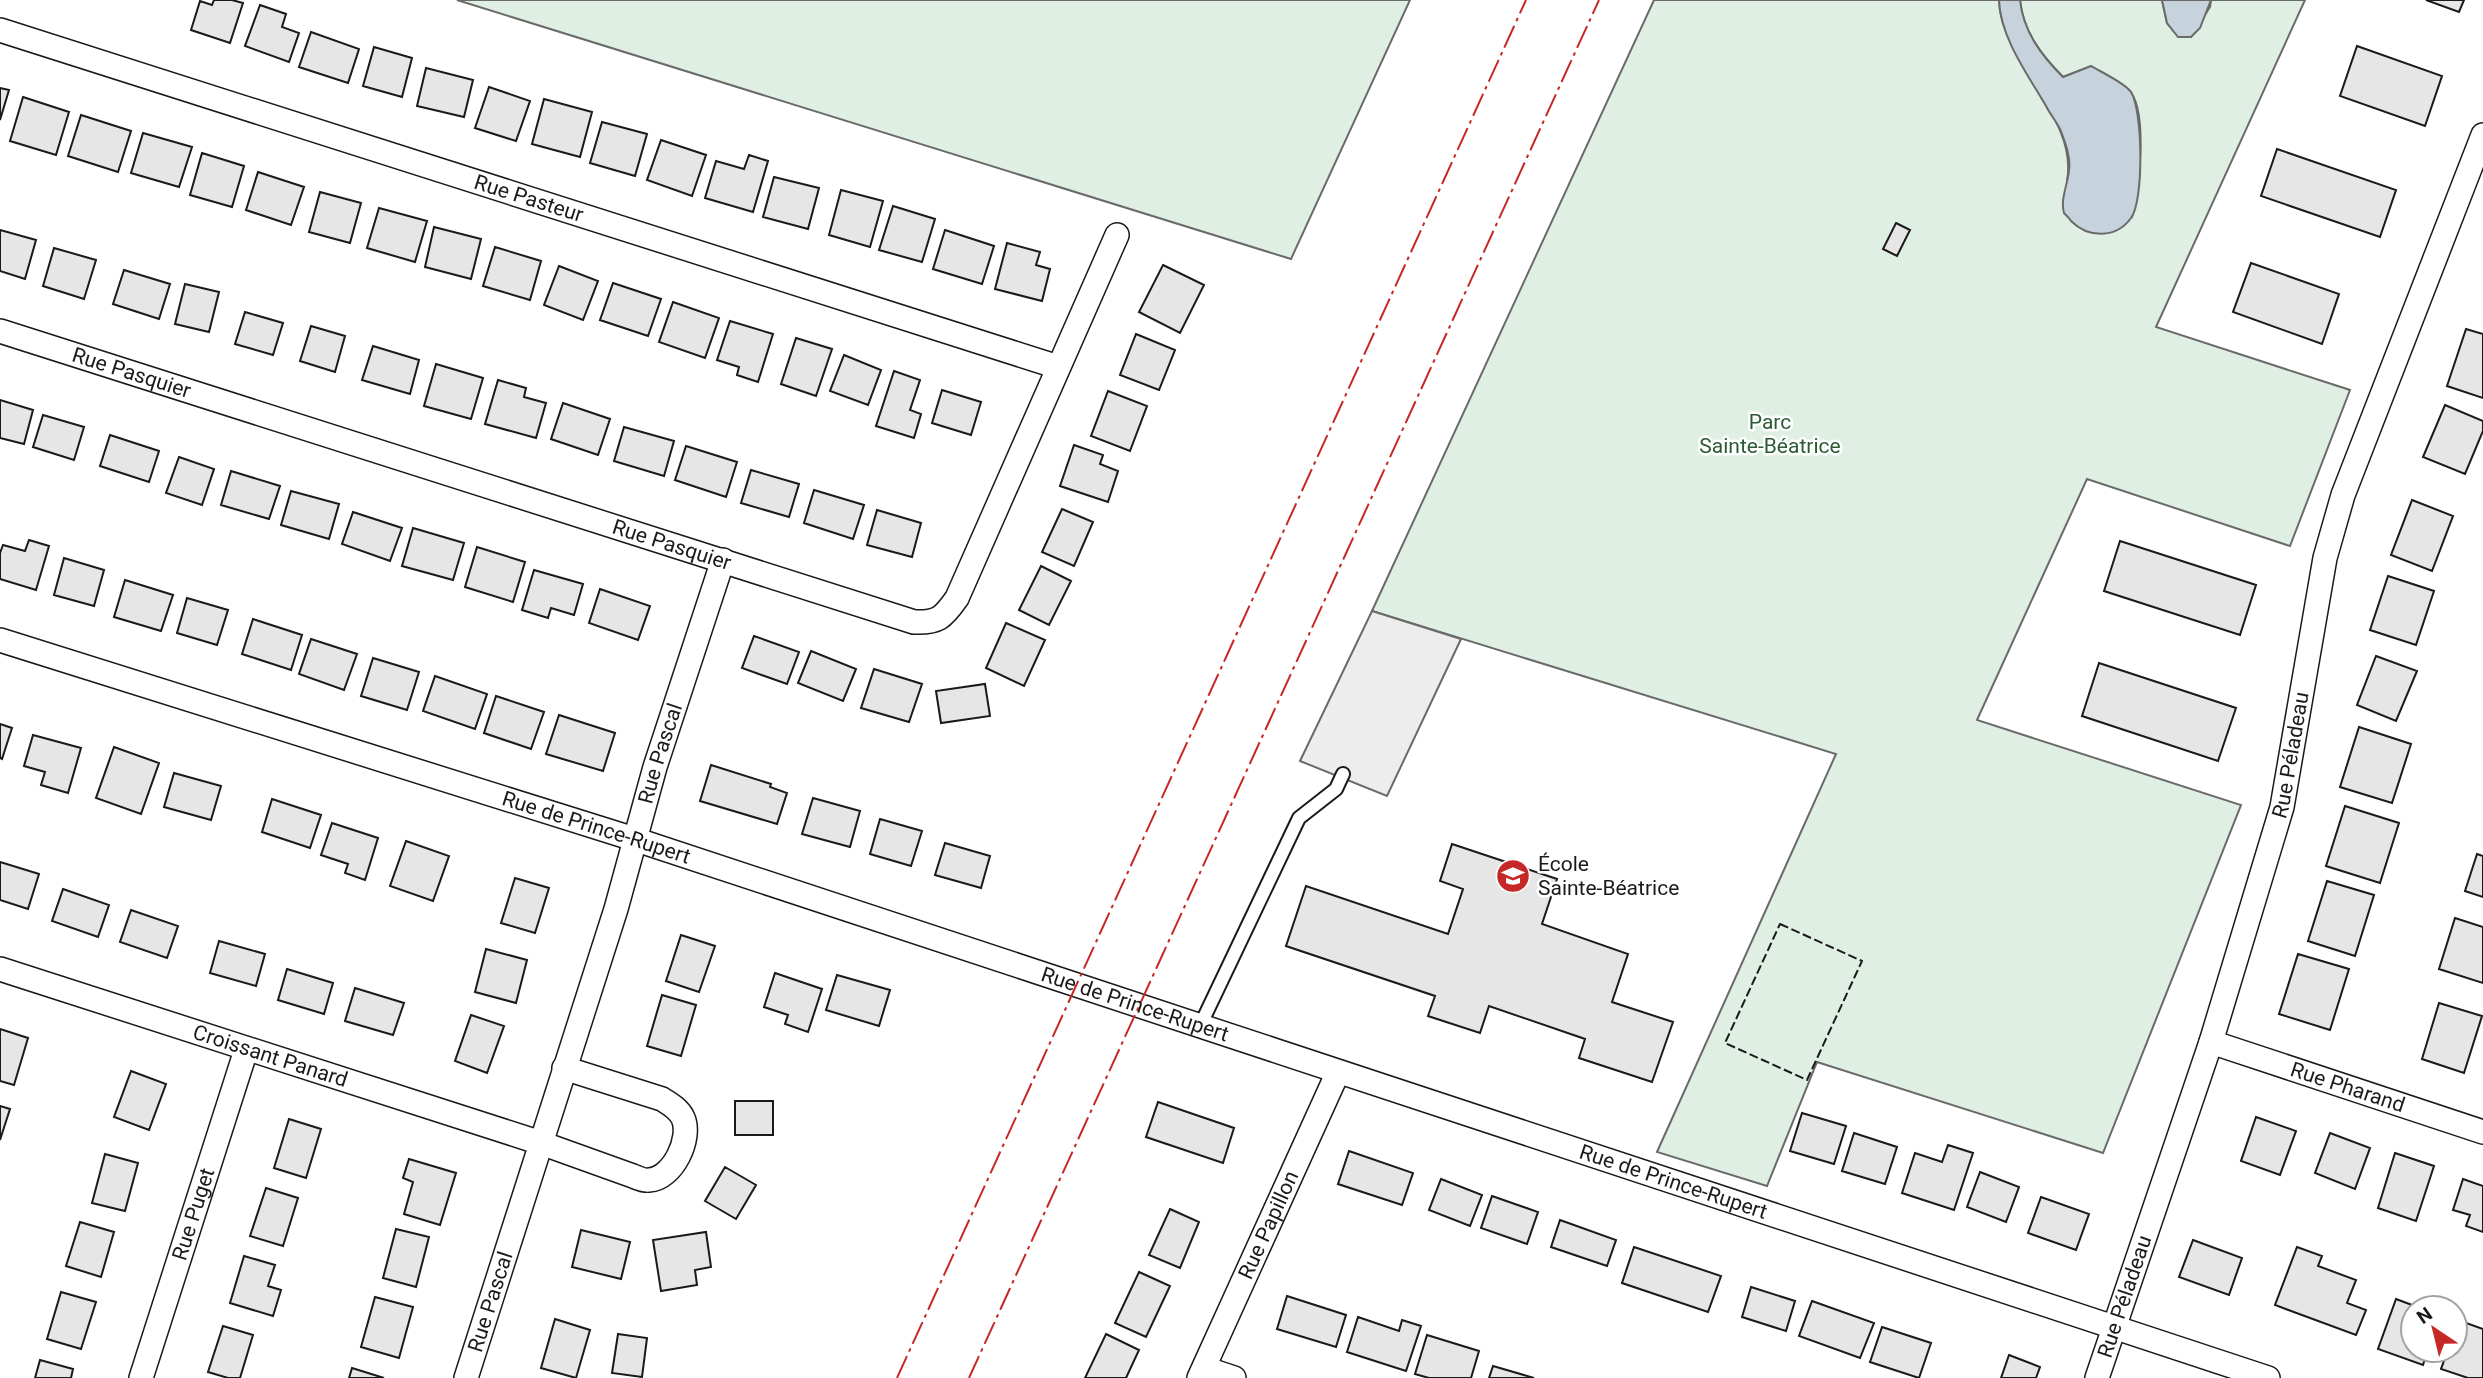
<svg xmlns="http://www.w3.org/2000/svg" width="2483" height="1378" font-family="Roboto,sans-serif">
<rect width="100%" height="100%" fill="#fff"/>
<path fill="#e0efe3" stroke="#6a6a6a" stroke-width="2" d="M457 0H1410L1291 259Z
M1654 0H1999C2001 63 2079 117 2067 181L2132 217C2139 190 2149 109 2128 89 2118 80 2103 73 2091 66L2063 77C2041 55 2023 31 2020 0H2162L2167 23 2179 37H2191L2210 7 2211 0H2305L2156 327 2350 390 2290 546 2087 479 1977 720 2241 805 2103 1153 1817 1062 1767 1186 1657 1152 1836 754 1372 611Z"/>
<path fill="#ededed" stroke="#6a6a6a" stroke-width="2" d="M1372 611 1461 639 1387 796 1300 761Z"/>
<path fill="#c6d2dc" stroke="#6a6a6a" stroke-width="2" d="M1999 0H2020C2023 31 2041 55 2063 77L2091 66C2101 72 2125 83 2131 92 2143 111 2144 201 2131 218 2116 239 2088 238 2071 221 2070 219 2065 214 2064 213 2060 199 2068 184 2069 170 2071 157 2065 142 2060 129 2056 121 2050 114 2046 106 2028 75 2000 37 1999 0Z
M2162 0H2211L2200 28 2191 37H2178L2167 23Z"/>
<path fill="#e6e6e6" stroke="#1a1a1a" stroke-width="2" d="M214 0H232L243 3 230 43 191 30 200 1 212 5Z
M2426 0H2464L2459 12Z
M260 5 286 14 282 27 299 33 289 62 245 46Z
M311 32 359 49 348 83 299 67Z
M2357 46 2442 76 2425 126 2340 96Z
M374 47 412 58 402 97 363 86Z
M426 68 473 80 464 117 417 106Z
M489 87 530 101 516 141 475 128Z
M0 88 9 90 0 120Z
M23 97 69 112 56 155 10 141Z
M544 99 592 112 580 157 532 144Z
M81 115 131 131 118 172 68 156Z
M602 122 647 134 635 176 590 163Z
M143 133 192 147 179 187 131 173Z
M661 140 706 155 692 196 647 180Z
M2277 149 2396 190 2380 237 2261 196Z
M202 153 244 166 232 207 190 195Z
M749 155 768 161 753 212 705 198 716 161 744 169Z
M258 172 304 187 291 225 246 210Z
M774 177 819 188 808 229 763 217Z
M841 190 883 201 870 247 829 235Z
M320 192 361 203 350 243 309 232Z
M893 206 935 219 922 262 879 250Z
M379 208 427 221 415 262 367 248Z
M1896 223 1910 230 1897 256 1883 249Z
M434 227 481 239 471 279 425 267Z
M0 230 36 240 25 279 0 271Z
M945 230 994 246 982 284 933 269Z
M1007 243 1040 252 1036 265 1050 269 1042 301 995 289Z
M495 247 541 261 530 300 483 286Z
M54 248 96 260 84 299 43 286Z
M2251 263 2339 294 2322 344 2233 312Z
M1163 265 1204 285 1180 333 1139 312Z
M559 266 598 281 583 320 544 305Z
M124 270 170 284 159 319 113 304Z
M613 283 661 299 648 336 600 320Z
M185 284 219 292 209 332 175 324Z
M673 302 719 318 705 358 659 342Z
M245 312 283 323 273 355 235 344Z
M730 321 773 334 758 382 737 375 739 367 717 360Z
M311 326 345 336 335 372 300 361Z
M2466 329 2483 334V398L2447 386Z
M1136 334 1175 350 1159 390 1120 375Z
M796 338 832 349 816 396 781 384Z
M373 346 419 360 410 394 362 380Z
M844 355 881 370 868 405 830 391Z
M436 364 483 378 471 419 424 406Z
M894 371 920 380 910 410 921 414 914 438 876 426Z
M498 380 526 388 524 397 546 403 536 438 485 424Z
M942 390 981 402 971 435 932 423Z
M1108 391 1147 406 1130 451 1091 436Z
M0 400 33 410 24 444 0 438Z
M563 403 610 419 598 455 551 439Z
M2445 405 2483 421V431L2465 474 2423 457Z
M43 415 84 427 74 460 33 447Z
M624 427 674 441 664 476 614 461Z
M110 435 159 451 149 482 100 466Z
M1074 445 1103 455 1100 464 1118 471 1108 502 1060 486Z
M686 446 737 462 726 497 675 480Z
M179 457 214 469 202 505 166 493Z
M751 470 799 484 789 517 741 503Z
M231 471 280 486 269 519 221 505Z
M814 490 864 505 853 539 804 523Z
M291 491 339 504 329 539 281 525Z
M2412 500 2453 516 2432 571 2391 555Z
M1062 509 1093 522 1074 566 1042 552Z
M877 510 921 523 912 557 867 545Z
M353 512 402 528 390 561 342 544Z
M413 528 464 543 453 580 402 566Z
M29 540 49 546 36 590 0 579V553L3 545 25 551Z
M2120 541 2256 585 2240 635 2104 591Z
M477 547 525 562 513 602 465 587Z
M64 558 104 570 94 606 54 595Z
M1041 566 1071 581 1049 625 1019 610Z
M534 570 583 584 574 615 551 608 548 618 522 610Z
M2388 576 2434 591 2416 645 2370 630Z
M125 580 173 595 161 631 114 617Z
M600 589 650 606 638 640 589 623Z
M187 598 228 610 217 645 177 633Z
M253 619 302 635 291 670 242 654Z
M1006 623 1045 640 1024 686 986 668Z
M754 636 799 652 787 684 742 668Z
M311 639 357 654 344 690 299 674Z
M811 651 856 669 843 701 798 683Z
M2376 656 2417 671 2396 721 2357 705Z
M373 658 419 672 407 710 361 696Z
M2099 663 2236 708 2218 761 2082 716Z
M874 669 922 684 909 722 861 708Z
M435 676 487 694 475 729 423 711Z
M985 684 990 716 941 723 936 691Z
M496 696 544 712 531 749 484 733Z
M559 715 615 733 603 771 546 754Z
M0 724 12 728 2 759 0 758Z
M2359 727 2411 744 2392 803 2340 787Z
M33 735 81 748 68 793 41 785 45 772 24 766Z
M114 747 159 763 141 814 96 798Z
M711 765 771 784 770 787 787 793 777 824 700 801Z
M174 773 221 786 211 820 164 807Z
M813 798 860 811 850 847 802 834Z
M272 799 321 815 310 848 262 832Z
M2345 806 2399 823 2380 883 2326 866Z
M880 819 922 831 911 866 870 854Z
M332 823 378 838 365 880 345 873 348 864 321 855Z
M406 841 449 856 433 901 390 886Z
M945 843 990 856 981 888 935 875Z
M1452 844 1557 879 1542 924 1628 954 1612 1002 1673 1022 1652 1082 1579 1058 1585 1039 1489 1006 1480 1033 1428 1016 1435 996 1286 946 1306 886 1448 934 1463 889 1440 881Z
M2477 854 2483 856V897L2465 891Z
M0 862 39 874 28 909 0 900Z
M515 878 549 888 535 933 501 923Z
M2327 881 2374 895 2355 956 2308 941Z
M63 889 109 905 98 937 52 921Z
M131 910 178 926 167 958 120 942Z
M2455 918 2483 927V983L2439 969Z
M681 935 715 946 699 992 666 981Z
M219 941 265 954 256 986 210 973Z
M486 949 527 960 516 1003 475 992Z
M2298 954 2349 969 2330 1030 2279 1014Z
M287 969 333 983 324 1014 278 1000Z
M775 973 822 989 808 1032 785 1024 788 1015 764 1007Z
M837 975 890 990 879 1026 826 1010Z
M355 988 404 1003 393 1035 345 1021Z
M662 995 696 1005 681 1056 647 1046Z
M2439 1003 2482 1016 2464 1073 2422 1059Z
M471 1015 504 1026 487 1073 455 1061Z
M0 1029 28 1038 14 1085 0 1081Z
M131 1071 166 1084 149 1130 114 1117Z
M735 1101H773V1135H735Z
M1158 1102 1234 1128 1223 1163 1146 1137Z
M0 1106 10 1109 0 1140Z
M1802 1113 1846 1126 1834 1164 1790 1151Z
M2256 1117 2296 1131 2280 1175 2241 1161Z
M289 1119 321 1129 306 1178 274 1168Z
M1854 1133 1897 1147 1885 1184 1842 1171Z
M2330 1133 2370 1148 2355 1189 2315 1173Z
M1948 1145 1973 1153 1954 1210 1902 1193 1915 1153 1942 1162Z
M1349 1151 1413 1173 1402 1205 1338 1184Z
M2395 1153 2434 1166 2416 1221 2378 1208Z
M105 1154 138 1163 125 1211 92 1203Z
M409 1159 456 1173 440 1225 404 1214 413 1182 403 1178Z
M725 1167 756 1185 736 1219 705 1201Z
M1980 1172 2019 1187 2006 1222 1967 1207Z
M1441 1179 1482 1195 1470 1226 1429 1210Z
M2463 1179 2483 1186V1232L2466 1226 2470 1215 2453 1210Z
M266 1188 298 1198 283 1246 250 1236Z
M1492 1196 1538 1212 1527 1244 1481 1228Z
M2041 1197 2089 1214 2076 1250 2028 1233Z
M1170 1209 1199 1222 1180 1268 1149 1255Z
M1560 1220 1616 1240 1607 1266 1551 1247Z
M80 1222 114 1232 101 1277 66 1266Z
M396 1229 429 1237 416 1287 383 1278Z
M581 1230 630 1242 621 1279 572 1267Z
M706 1232 711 1267 695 1270 697 1285 661 1291 653 1240Z
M2193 1240 2242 1258 2229 1295 2179 1277Z
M1634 1247 1721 1276 1708 1312 1622 1283Z
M2297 1247 2322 1256 2318 1266 2356 1280 2347 1303 2366 1310 2356 1335 2275 1305Z
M244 1256 275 1265 268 1286 281 1290 273 1316 230 1303Z
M1139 1272 1170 1286 1146 1337 1115 1323Z
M1751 1287 1795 1301 1786 1331 1742 1317Z
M61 1292 96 1302 81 1349 47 1339Z
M1287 1296 1346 1315 1336 1347 1277 1329Z
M375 1297 413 1307 399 1358 361 1347Z
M2396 1299 2420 1308H2413V1350H2428L2423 1365 2378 1349Z
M1812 1301 1874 1323 1860 1358 1799 1336Z
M1358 1317 1399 1331 1402 1320 1421 1326 1406 1371 1347 1352Z
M555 1319 590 1330 576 1378 541 1368Z
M2458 1320 2483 1329V1378H2468L2441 1369 2448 1350H2455V1329Z
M223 1326 253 1335 240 1378H228L208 1372Z
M1882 1327 1931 1343 1919 1378 1870 1362Z
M618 1334 647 1338 642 1377 612 1373Z
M1106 1334 1139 1350 1126 1378H1085Z
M1427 1335 1479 1351 1471 1378H1429L1415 1374Z
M2009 1355 2040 1367 2036 1378H2001Z
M40 1360 73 1369 71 1378H35Z
M1493 1366 1534 1378H1489Z
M352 1368 384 1378H349Z"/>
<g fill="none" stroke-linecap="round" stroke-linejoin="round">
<g stroke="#1a1a1a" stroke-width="16">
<path id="service" d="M1200 1026 1299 818 1336 789 1343 774"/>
</g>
<g stroke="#1a1a1a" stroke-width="26">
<g id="minor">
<path id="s1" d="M0 30 1058 367"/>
<path id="s2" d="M0 331 914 622C938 623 943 618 957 598L1117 235"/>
<path id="s3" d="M0 640 634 839 2268 1378"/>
<path id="s4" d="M0 969 541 1143 633 1176C638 1178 644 1181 649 1180 673 1179 692 1138 683 1118 679 1109 670 1104 662 1099L564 1068"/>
<path id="s5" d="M2211 1042 2483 1132"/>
<path d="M1204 1368 1234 1378"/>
<path id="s6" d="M141 1378 246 1050"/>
<path id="s7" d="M466 1378 616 909 655 767 723 560"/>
<path id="s8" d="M1199 1378 1338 1072"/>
<path id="s9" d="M2097 1378 2211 1042 2282 807 2325 558 2343 495 2483 135"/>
</g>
</g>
<use href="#service" stroke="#fff" stroke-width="12"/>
<use href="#minor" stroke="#fff" stroke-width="23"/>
<path stroke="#1a1a1a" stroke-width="2" stroke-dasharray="9 3.5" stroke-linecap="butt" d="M1780 924 1862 961 1807 1080 1725 1043Z"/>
<path stroke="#c62828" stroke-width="2" stroke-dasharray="24 5 3.5 5" stroke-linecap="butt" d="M897 1378 1526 0
M969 1378 1599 0"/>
</g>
<defs>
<g id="school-disc" transform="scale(1.75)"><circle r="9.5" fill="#c62828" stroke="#fff"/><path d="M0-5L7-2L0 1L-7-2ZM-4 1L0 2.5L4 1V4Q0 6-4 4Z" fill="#fff"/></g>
</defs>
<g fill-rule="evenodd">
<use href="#school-disc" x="1513" y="876"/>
</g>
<g text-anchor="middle" stroke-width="5" stroke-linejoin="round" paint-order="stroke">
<g font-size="21" fill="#1a1a1a" stroke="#fff">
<text dy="7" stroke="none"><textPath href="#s1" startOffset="555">Rue Pasteur</textPath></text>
<text dy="7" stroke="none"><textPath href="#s2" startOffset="138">Rue Pasquier</textPath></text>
<text dy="7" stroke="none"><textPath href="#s2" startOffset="705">Rue Pasquier</textPath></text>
<text dy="7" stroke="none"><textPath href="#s7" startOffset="654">Rue Pascal</textPath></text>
<text dy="7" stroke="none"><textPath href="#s9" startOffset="653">Rue Péladeau</textPath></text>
<text dy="7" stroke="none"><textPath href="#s3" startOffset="625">Rue de Prince-Rupert</textPath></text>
<text dy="7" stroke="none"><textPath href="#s3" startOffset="1192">Rue de Prince-Rupert</textPath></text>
<text dy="7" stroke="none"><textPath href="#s4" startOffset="284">Croissant Panard</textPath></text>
<text dy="7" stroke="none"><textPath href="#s5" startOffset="144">Rue Pharand</textPath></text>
<text dy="7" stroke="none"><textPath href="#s3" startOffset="1759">Rue de Prince-Rupert</textPath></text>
<text dy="7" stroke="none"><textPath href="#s6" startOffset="172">Rue Puget</textPath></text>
<text dy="7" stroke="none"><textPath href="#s8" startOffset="168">Rue Papillon</textPath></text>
<text dy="7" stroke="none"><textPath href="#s9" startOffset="86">Rue Péladeau</textPath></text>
<text dy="7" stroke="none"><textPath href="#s7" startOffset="80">Rue Pascal</textPath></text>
</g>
<g font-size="21" fill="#2b5a34" stroke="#fff">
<text x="1770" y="429">Parc<tspan x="1770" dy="24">Sainte-Béatrice</tspan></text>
</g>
<g font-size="21" fill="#1a1a1a" stroke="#fff" text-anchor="start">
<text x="1538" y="871">École<tspan x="1538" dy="24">Sainte-Béatrice</tspan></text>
</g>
</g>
<g transform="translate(2434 1329) rotate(325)"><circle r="33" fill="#ffffff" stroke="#a3a3a3" stroke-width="2"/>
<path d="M0-5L12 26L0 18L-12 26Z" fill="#c62828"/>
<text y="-10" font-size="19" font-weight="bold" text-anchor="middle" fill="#1a1a1a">N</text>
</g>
</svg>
